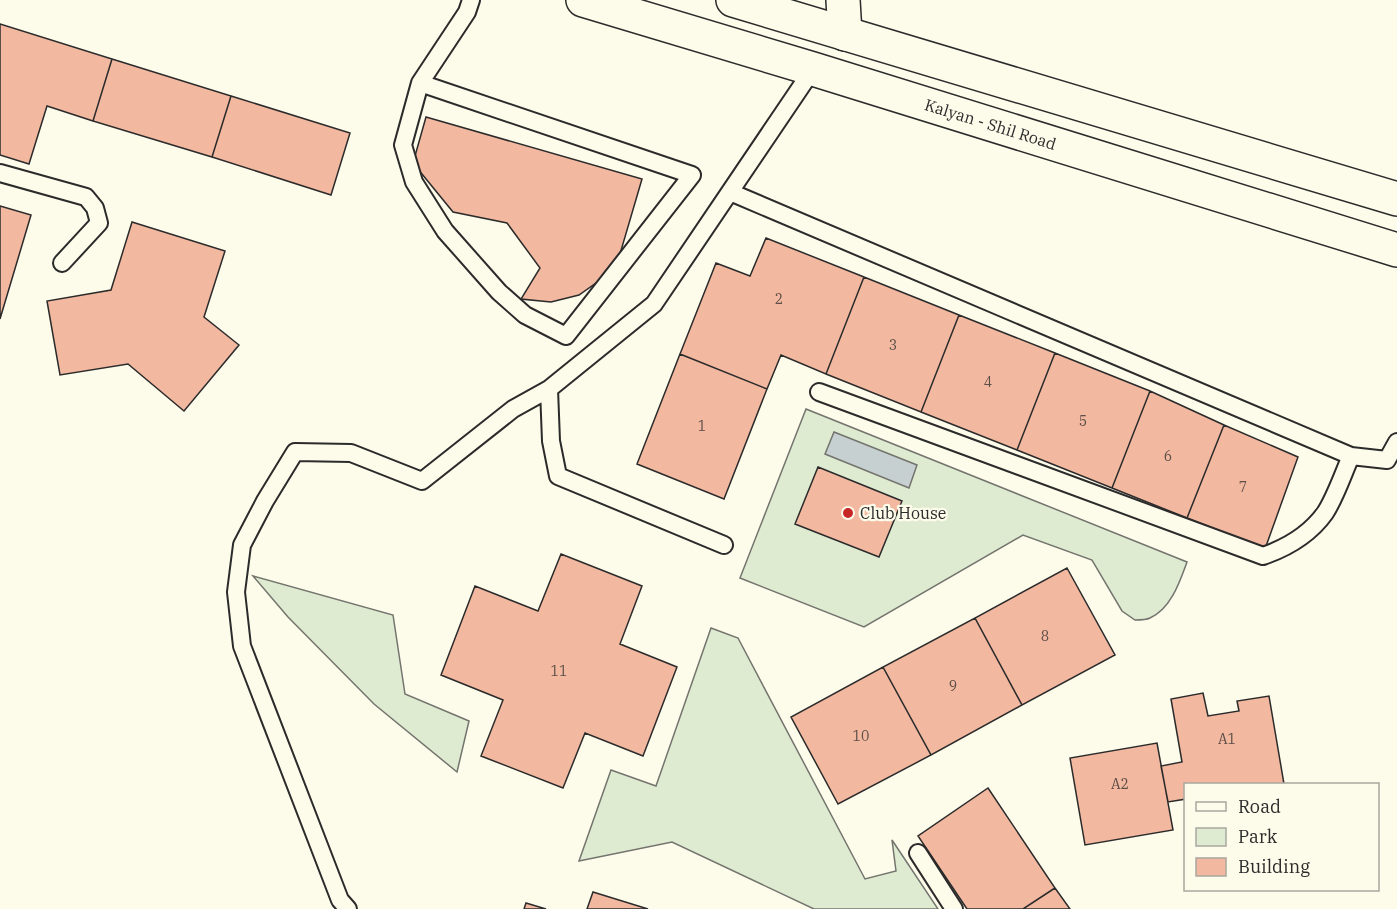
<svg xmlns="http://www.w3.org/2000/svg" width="1397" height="909" font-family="'IBM Plex Serif',serif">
<rect width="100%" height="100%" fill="#fdfbea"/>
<path fill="#deebd1" stroke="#74746e" stroke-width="1.5" d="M806 409 1187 562C1180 581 1171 609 1150 618 1146 620 1140 620 1135 620L1122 611 1092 560 1023 535 864 627 740 578Z
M253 576 393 615 405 694 469 721 457 772 374 704 288 617Z
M711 628 738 638 865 879 896 871 892 840 938 909H814L672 842 579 861 611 770 656 786Z"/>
<path fill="#c7d0d0" stroke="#74746e" stroke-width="1.5" d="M834 432 917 465 909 488 825 454Z"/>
<path fill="#f2b8a0" stroke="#2b2b2b" stroke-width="1.5" d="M0 24 112 59 93 121 47 106 29 164 0 155Z
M112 59 231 96 212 157 93 121Z
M231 96 350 133 331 195 212 157Z
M426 117 642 179 620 254 603 278 579 295 551 302 521 299 540 268 507 223 453 212 413 163Z
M0 206 31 215 0 319Z
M132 222 225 251 204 317 239 345 184 411 128 364 60 375 47 301 111 290Z
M766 238 864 277 826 374 781 355 767 389 680 354 716 263 750 276Z
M864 277 959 315 921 412 826 374Z
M959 315 1055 353 1017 450 921 412Z
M1055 353 1150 391 1112 488 1017 450Z
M680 354 767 389 724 499 637 464Z
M1150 391 1224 425 1187 518 1112 488Z
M1224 425 1298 457 1265 549 1187 518Z
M818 467 902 501 879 557 795 524Z
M561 554 642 586 620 644 677 667 643 756 585 733 563 788 481 756 503 700 441 675 475 586 538 611Z
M1067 568 1115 655 1022 705 975 618Z
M975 618 1022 705 931 755 883 667Z
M883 667 931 755 838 804 791 717Z
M1203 693 1208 716 1239 711 1237 701 1269 696 1284 784H1186V799L1168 802 1161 766 1182 762 1171 699Z
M1157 743 1173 830 1085 845 1070 758Z
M988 788 1055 888 1023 909H967L918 836Z
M1055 888 1070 909H1023Z
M593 892 648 909H587Z
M526 903 546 909H524Z"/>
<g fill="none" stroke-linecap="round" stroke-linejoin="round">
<g stroke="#2b2b2b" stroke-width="20">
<path id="lane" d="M420 83 692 175 566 336 525 315 499 292 445 231 414 182 403 145 420 83 467 12 471 0
M0 173 86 197 95 208 99 223 62 263
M730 192 1351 456 1387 460 1397 442
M549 389 551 441 558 476 724 545
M819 392 1263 556C1286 548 1310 534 1325 513 1335 498 1343 474 1351 456
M918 853 954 909
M348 909 340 900 242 646 236 592 242 545 265 501 295 452 351 453 422 481 513 409 549 389 654 304 813 69"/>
</g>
<g stroke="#2b2b2b" stroke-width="36">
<path id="street" d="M843 0 845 34"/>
</g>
<g stroke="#2b2b2b" stroke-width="36">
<g id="primary">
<path id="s1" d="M583 0 813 69 1397 250"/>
<path d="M733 0 1397 199"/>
</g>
</g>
<use href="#lane" stroke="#fdfbea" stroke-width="16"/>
<use href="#street" stroke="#fdfbea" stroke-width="33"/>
<use href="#primary" stroke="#fdfbea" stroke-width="33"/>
</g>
<circle fill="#c62828" stroke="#fdfbea" stroke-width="2" cx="848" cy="513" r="6"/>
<g text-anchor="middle" stroke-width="4.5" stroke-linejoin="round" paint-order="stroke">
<g font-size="14" fill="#5d4e48">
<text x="779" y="304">2</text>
<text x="893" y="350">3</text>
<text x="988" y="387">4</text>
<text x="1083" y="426">5</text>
<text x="702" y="431">1</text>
<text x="1168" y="461">6</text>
<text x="1243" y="492">7</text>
<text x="1045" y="641">8</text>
<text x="559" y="676">11</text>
<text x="953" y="691">9</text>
<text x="861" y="741">10</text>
<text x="1227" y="744">A1</text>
<text x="1120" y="789">A2</text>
</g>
<g font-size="16" fill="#2b2b2b" stroke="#fdfbea">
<text dy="6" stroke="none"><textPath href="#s1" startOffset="426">Kalyan - Shil Road</textPath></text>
</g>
<g font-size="16" fill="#2b2b2b" stroke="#fdfbea" text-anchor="start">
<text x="860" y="519">Club House</text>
</g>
</g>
<rect x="1184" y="783" width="195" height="108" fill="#fdfbea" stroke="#a9a89e" stroke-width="1.5"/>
<rect x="1196" y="802" width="30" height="9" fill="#fdfbea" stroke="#a9a89e" stroke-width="1.5"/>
<text x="1238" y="813" font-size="18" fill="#2b2b2b">Road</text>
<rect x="1196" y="828" width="30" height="18" fill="#deebd1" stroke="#a9a89e" stroke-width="1.5"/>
<text x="1238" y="843" font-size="18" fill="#2b2b2b">Park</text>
<rect x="1196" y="858" width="30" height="18" fill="#f2b8a0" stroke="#a9a89e" stroke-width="1.5"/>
<text x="1238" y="873" font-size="18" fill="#2b2b2b">Building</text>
</svg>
